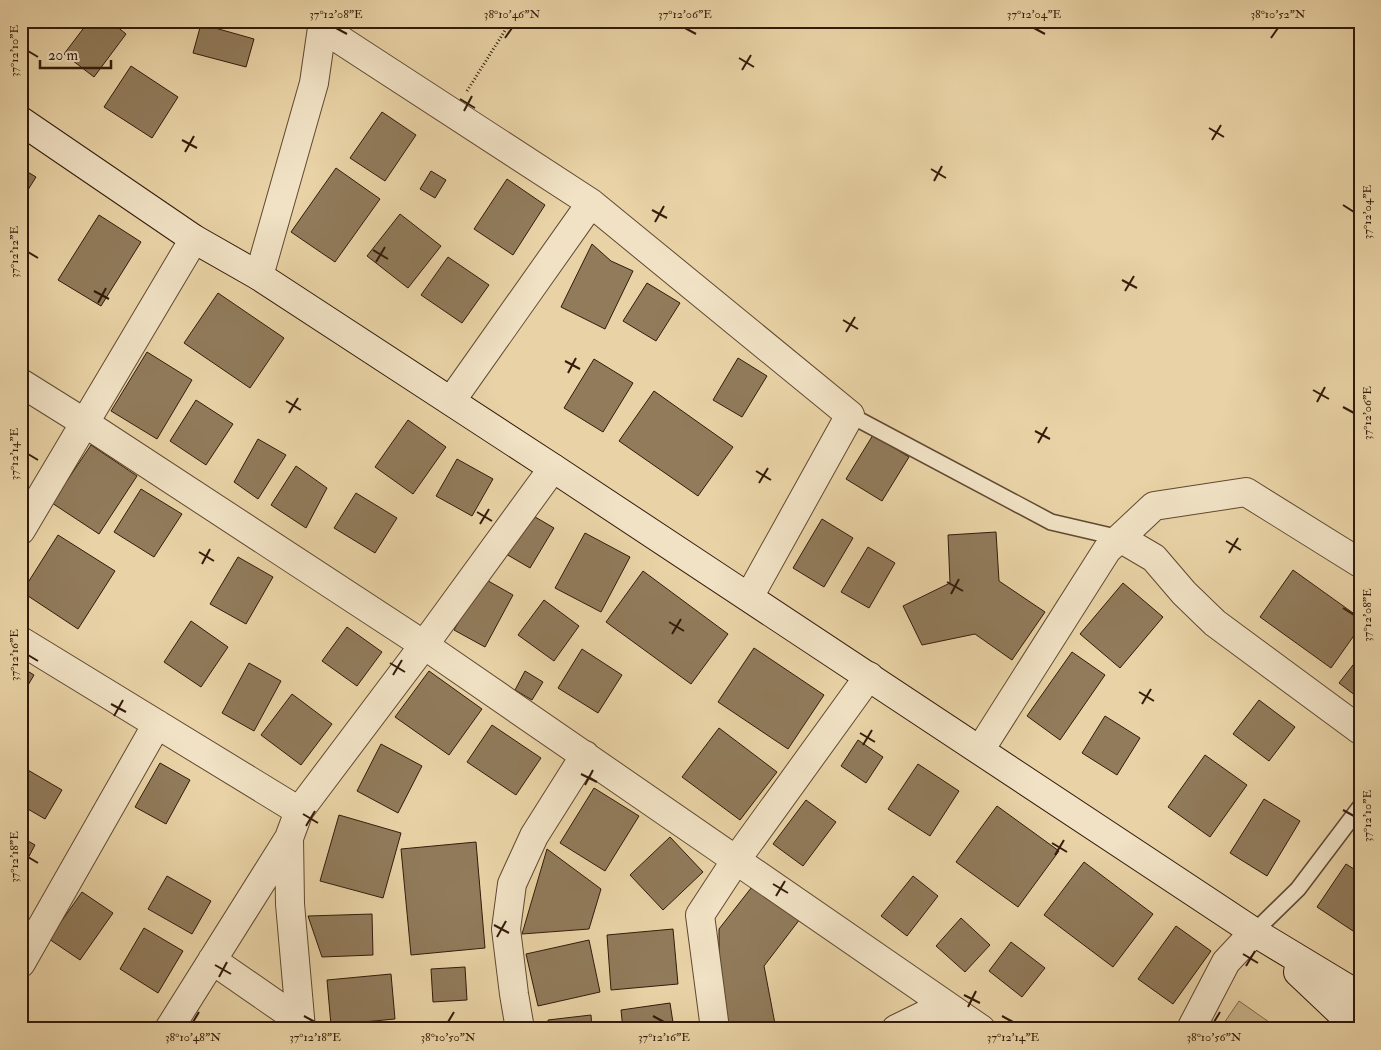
<svg xmlns="http://www.w3.org/2000/svg" width="1381" height="1050" font-family="'IM FELL Double Pica',serif">
<rect width="100%" height="100%" fill="#e9d3a6"/>
<filter id="stains"><feTurbulence type="fractalNoise" baseFrequency=".004" numOctaves="4"/><feColorMatrix values="0 0 0 0 .2 0 0 0 0 .09 0 0 0 0 .02 0 0 0 .5 -.17"/></filter>
<radialGradient id="worn" r=".72"><stop offset=".6" stop-color="#630" stop-opacity="0"/><stop offset="1" stop-color="#630" stop-opacity=".3"/></radialGradient>
<path fill="#cab48b" stroke="#7e684a" d="M1239 1001 1279 1029H1220Z"/>
<path fill="#917b5b" stroke="#321b0a" d="M89 21H110L126 34 94 77 64 54Z
M201 24 254 39 246 67 193 53Z
M131 66 178 97 152 138 104 107Z
M382 112 416 135 385 181 350 158Z
M21 168 36 177 21 201Z
M336 168 380 199 335 262 291 232Z
M431 171 446 180 435 198 420 189Z
M507 179 545 205 513 255 474 229Z
M400 214 441 246 408 288 367 256Z
M99 215 141 242 101 306 58 280Z
M592 244 611 261 633 271 605 329 561 307Z
M448 257 489 285 462 323 421 295Z
M647 283 680 303 656 341 623 321Z
M218 293 284 338 250 388 184 343Z
M147 352 192 380 157 439 111 411Z
M738 358 767 376 742 417 713 400Z
M594 359 633 383 603 432 564 408Z
M654 391 733 447 698 496 619 441Z
M196 400 233 424 206 465 170 441Z
M408 420 446 447 413 494 375 467Z
M873 435 909 457 882 501 846 479Z
M258 439 286 455 258 499 234 482Z
M91 445 137 476 99 534 52 503Z
M457 459 493 479 472 516 436 496Z
M296 466 327 488 306 528 271 505Z
M141 489 182 514 154 557 114 532Z
M356 493 397 518 375 553 334 528Z
M530 514 554 528 530 568 506 554Z
M822 519 853 538 824 587 793 568Z
M996 532 999 581 1045 612 1012 660 975 634 922 645 903 606 950 583 948 535Z
M585 533 630 557 601 612 555 588Z
M58 535 115 571 78 629 22 592Z
M868 547 895 563 869 608 841 592Z
M238 557 273 577 246 624 210 604Z
M1293 570 1360 618V627L1331 668 1260 617Z
M643 571 728 634 691 684 606 622Z
M483 578 513 595 485 647 454 630Z
M1123 583 1163 617 1120 668 1080 634Z
M544 600 579 626 554 661 518 635Z
M191 621 228 647 201 687 164 662Z
M347 627 382 652 357 686 322 661Z
M754 648 824 695 788 749 718 702Z
M582 649 622 675 598 713 558 688Z
M1072 652 1105 675 1060 740 1027 716Z
M1360 656V699L1339 683Z
M249 663 281 681 254 731 222 713Z
M21 667 34 675 21 697Z
M429 671 482 709 449 755 395 717Z
M525 671 543 682 532 700 515 690Z
M292 694 332 724 301 765 261 735Z
M1259 700 1295 727 1269 761 1233 734Z
M1105 716 1140 738 1117 775 1082 753Z
M492 725 541 758 516 795 467 762Z
M719 728 777 772 740 820 682 777Z
M858 740 883 757 866 783 841 766Z
M381 744 422 766 398 813 357 791Z
M1205 755 1247 785 1210 837 1168 807Z
M160 763 190 780 166 824 135 807Z
M918 764 959 791 930 836 888 809Z
M21 766 62 790 45 819 21 805Z
M594 788 639 816 605 871 560 843Z
M1264 799 1300 821 1267 876 1230 853Z
M806 800 836 822 803 866 773 844Z
M997 806 1059 851 1018 907 956 862Z
M339 815 401 833 383 898 320 881Z
M21 837 35 845 21 871Z
M670 837 703 872 663 910 630 875Z
M476 842 485 948 411 955 401 849Z
M547 849 601 889 589 929 522 934Z
M1084 862 1153 914 1113 967 1044 915Z
M1346 864 1360 873V928L1356 933 1317 907Z
M167 876 211 901 192 934 148 909Z
M913 876 938 896 907 936 881 916Z
M755 883 800 919 764 966 776 1029H729L719 977V929Z
M82 892 113 913 80 960 49 939Z
M372 914 373 955 322 957 308 916Z
M961 918 990 945 965 972 936 946Z
M1176 926 1211 951 1173 1004 1138 979Z
M144 928 183 951 158 993 120 969Z
M673 929 678 984 611 990 607 935Z
M589 940 600 992 538 1006 526 954Z
M1011 942 1045 968 1022 997 989 971Z
M465 967 467 1000 433 1002 431 969Z
M391 974 395 1019 331 1025 327 980Z
M670 1003 674 1029H623L621 1010Z
M591 1015 592 1029H549L548 1020Z
M491 1023 492 1029H454Z"/>
<g fill="none" stroke-linecap="round" stroke-linejoin="round">
<g stroke="#604931" stroke-width="18">
<path id="service" d="M850 415 1051 522 1120 538
M1254 932 1298 889 1360 807"/>
</g>
<g stroke="#604931" stroke-width="30">
<path id="minor" d="M322 28 591 203 850 415 749 597
M21 383 85 423 424 645 981 1029
M451 401 591 203
M21 530 194 239
M1120 538 1154 558 1184 593 1215 623 1360 730
M21 641 299 811
M980 750 1107 550 1154 506 1246 492 1360 563
M212 960 300 1021
M21 963 157 724
M169 1029 289 838
M301 1029 290 904 289 838 299 811 424 645 553 468
M520 1029 514 994 506 929 512 884 534 836 585 755
M715 1029 700 915 736 860 869 676
M896 1029 945 1005
M1191 1029 1226 962 1254 932"/>
</g>
<g stroke="#604931" stroke-width="30">
<path id="tertiary" d="M259 276 314 83 323 21"/>
</g>
<g stroke="#321b0a" stroke-width="30">
<path id="secondary" d="M21 121 194 239 259 276 553 468 1254 932 1360 996
M1298 972 1358 1029"/>
</g>
<path stroke="#321b0a" stroke-width="3" stroke-dasharray="1 2.5" stroke-linecap="butt" d="M467 91 511 21"/>
<use href="#service" stroke="#f1e2c5" stroke-width="15"/>
<use href="#minor" stroke="#f1e2c5" stroke-width="28"/>
<use href="#tertiary" stroke="#f1e2c5" stroke-width="28"/>
<use href="#secondary" stroke="#f1e2c5" stroke-width="28"/>
</g>
<path fill="none" stroke="#321b0a" stroke-width="2" d="M336 28 347 34M685 28 696 34M1034 28 1045 34M505 38 512 28M1271 38 1278 28M28 51 38 57M739 58 754 67M742 70 751 55M460 99 475 108M464 111 472 96M1209 128 1224 137M182 140 197 148M1212 140 1221 125M185 152 194 136M931 169 946 178M934 181 942 166M1343 205 1354 212M652 210 667 218M655 222 664 206M373 250 388 259M28 252 38 258M376 262 385 247M1122 280 1137 288M94 291 109 299M1125 291 1134 276M98 303 106 288M843 320 858 329M846 332 855 317M565 361 580 369M568 373 576 358M1313 390 1329 399M286 401 301 410M1317 402 1325 387M1343 407 1354 413M289 413 298 398M1035 431 1050 439M1038 443 1047 427M28 454 38 460M756 471 771 480M759 483 768 468M477 512 492 521M480 524 489 509M1226 541 1241 550M199 552 214 561M1229 553 1238 538M202 564 210 549M947 582 963 591M951 594 959 579M1343 608 1354 615M669 622 684 631M672 634 681 619M28 655 38 661M390 663 405 672M393 675 402 660M1139 692 1154 701M111 704 126 712M1142 704 1151 689M114 716 123 700M860 733 875 742M863 745 872 730M581 774 597 782M585 785 593 770M1343 810 1354 816M303 814 318 823M306 826 315 811M1052 843 1067 852M1055 855 1064 840M28 857 38 863M773 884 788 893M776 896 785 881M494 925 509 933M497 937 506 921M1243 954 1258 963M215 965 231 974M1246 966 1255 951M219 977 227 962M964 995 980 1003M968 1007 976 991M304 1016 315 1022M653 1016 664 1022M1002 1016 1013 1022M193 1022 199 1012M448 1022 454 1012M1214 1022 1220 1012"/>
<rect width="1381" height="1050" fill="none" stroke="#e9d3a6" stroke-width="55"/>
<path d="M40 60v8h71v-8" fill="none" stroke="#321b0a" stroke-width="2.5"/>
<text x="48" y="60" font-size="15" fill="#321b0a" stroke="#f1e2c5" stroke-width="4" paint-order="stroke">20 m</text>
<rect x="28" y="28" width="1326" height="994" fill="none" stroke="#321b0a" stroke-width="2"/>
<g font-size="12" text-anchor="middle" fill="#321b0a">
<text x="336" y="18">37°12'08"E</text>
<text x="512" y="18">38°10'46"N</text>
<text x="685" y="18">37°12'06"E</text>
<text x="1034" y="18">37°12'04"E</text>
<text x="1278" y="18">38°10'52"N</text>
<text transform="translate(14 51) rotate(-90)" y="4">37°12'10"E</text>
<text transform="translate(1367 212) rotate(-90)" y="4">37°12'04"E</text>
<text transform="translate(14 252) rotate(-90)" y="4">37°12'12"E</text>
<text transform="translate(1367 413) rotate(-90)" y="4">37°12'06"E</text>
<text transform="translate(14 454) rotate(-90)" y="4">37°12'14"E</text>
<text transform="translate(1367 615) rotate(-90)" y="4">37°12'08"E</text>
<text transform="translate(14 655) rotate(-90)" y="4">37°12'16"E</text>
<text transform="translate(1367 816) rotate(-90)" y="4">37°12'10"E</text>
<text transform="translate(14 857) rotate(-90)" y="4">37°12'18"E</text>
<text x="193" y="1041">38°10'48"N</text>
<text x="315" y="1041">37°12'18"E</text>
<text x="448" y="1041">38°10'50"N</text>
<text x="664" y="1041">37°12'16"E</text>
<text x="1013" y="1041">37°12'14"E</text>
<text x="1214" y="1041">38°10'56"N</text>
</g>
<rect width="100%" height="100%" filter="url(#stains)"/>
<rect width="100%" height="100%" fill="url(#worn)"/>
</svg>
